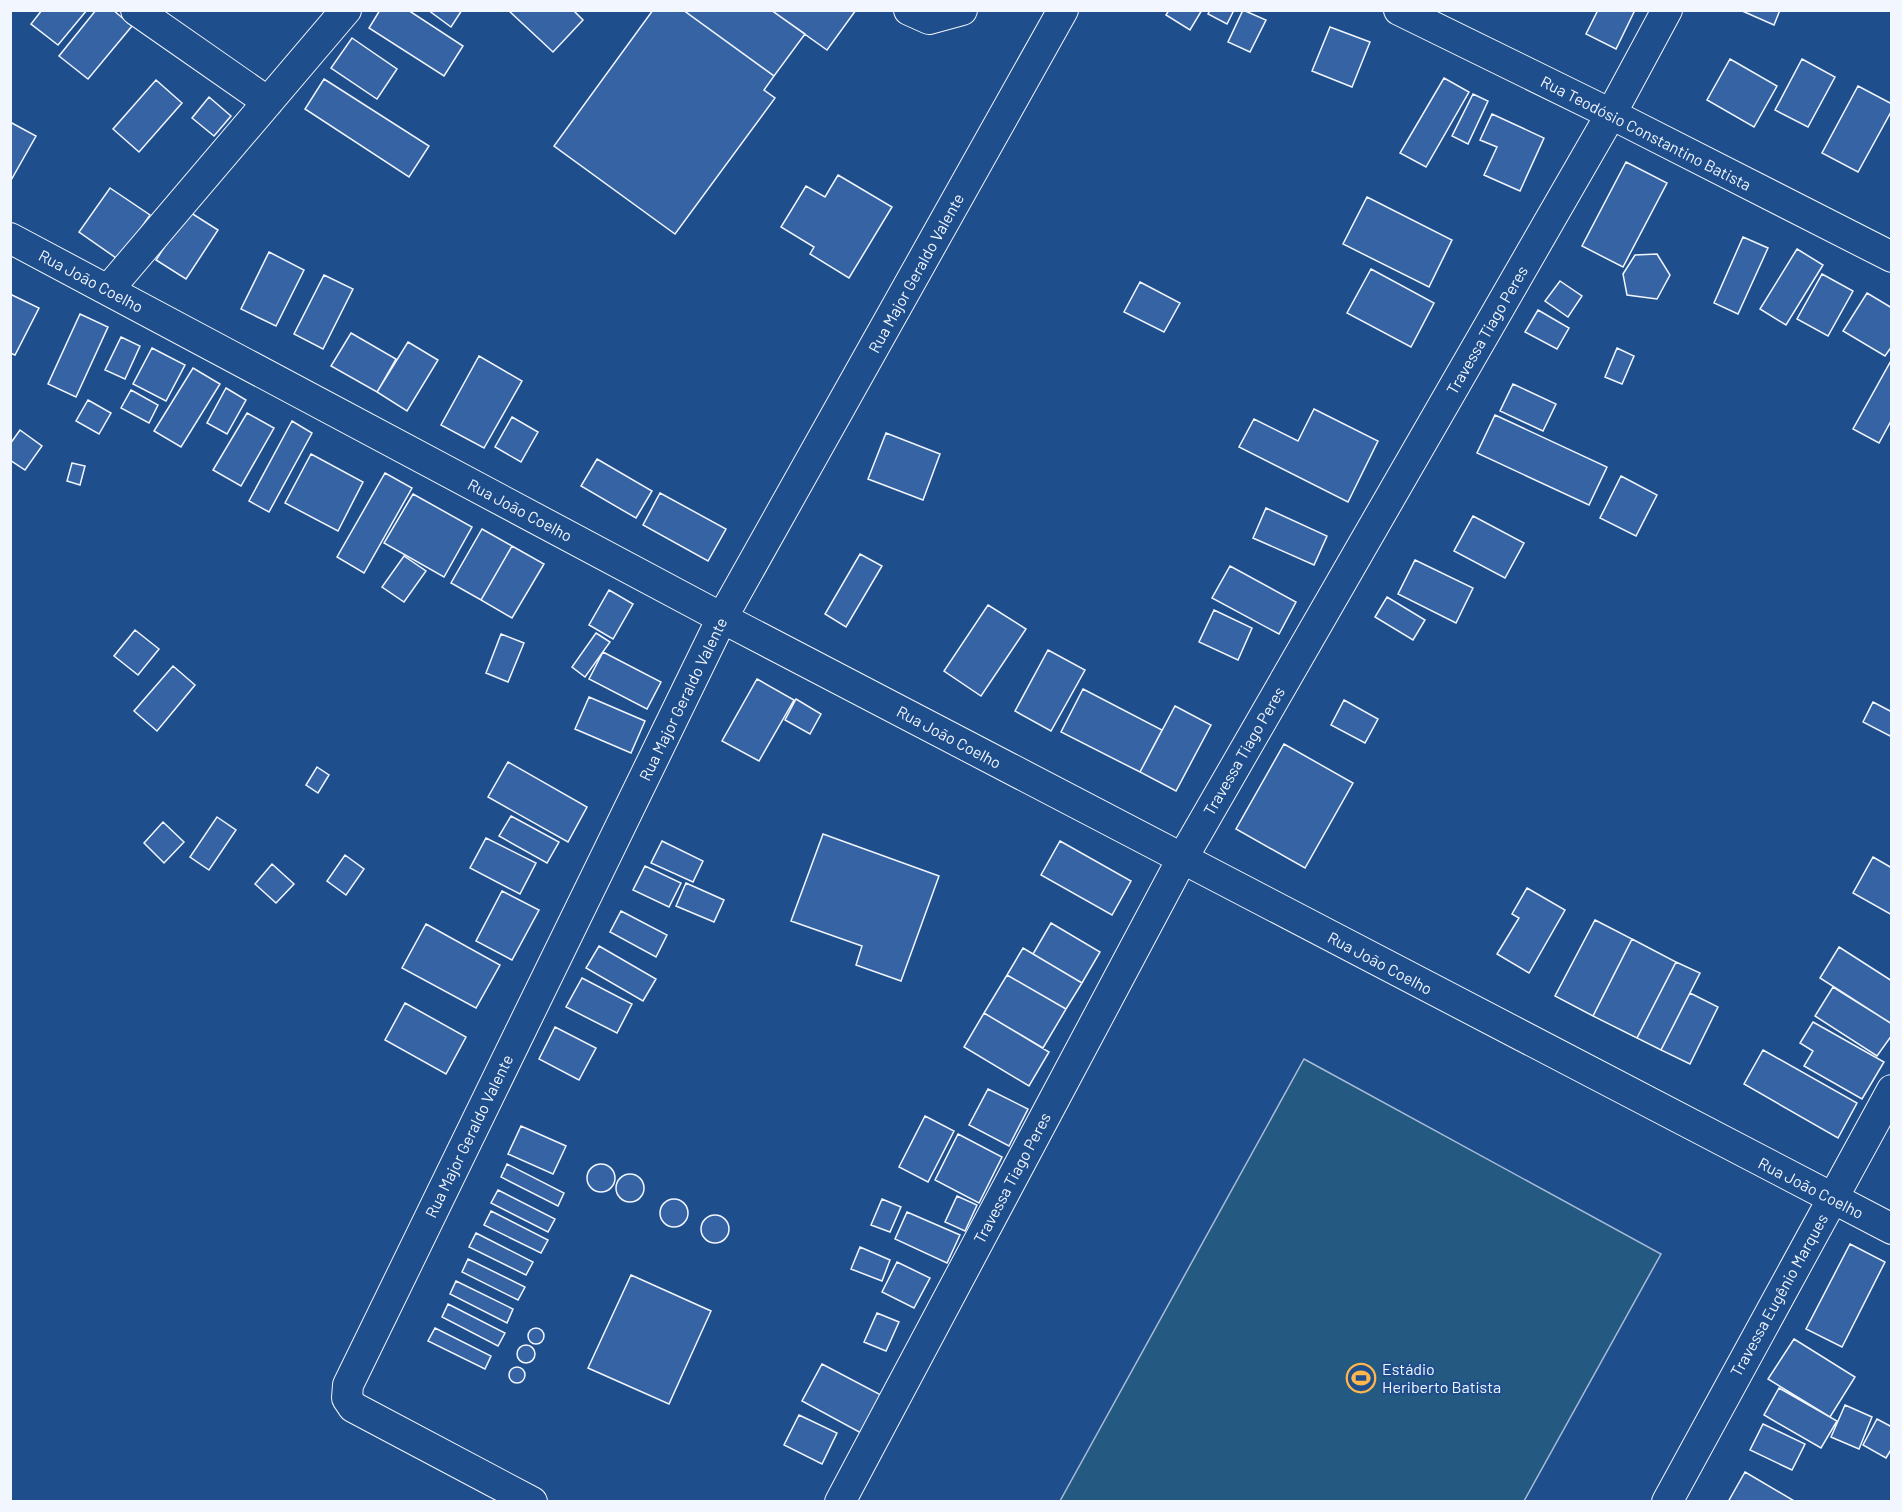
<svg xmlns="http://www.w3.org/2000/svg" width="1902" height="1512" font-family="Barlow,sans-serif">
<rect width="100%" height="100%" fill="#1f4e8c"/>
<path fill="#245a82" stroke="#a8bbd7" stroke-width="1.5" d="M1304 1059 1661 1254 1524 1501H1060Z"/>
<path fill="#3563a3" stroke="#f2f6ff" stroke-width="1.5" d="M42 10H87L58 45 31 24Z
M96 10H113L132 26 88 79 59 56Z
M380 10H408L463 46 444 76 369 28Z
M428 10H462L451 27Z
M508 10H573L583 20 553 52Z
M653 10H683L774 76 764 90 775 98 675 234 554 146Z
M683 10H771L805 34 774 76Z
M771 10H856L827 50Z
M1169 10H1202L1190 30 1166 15Z
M1210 10H1234L1227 24 1208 14Z
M1243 10 1266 20 1250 52 1228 42Z
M1598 10H1635L1616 49 1586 34Z
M1740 10H1780L1774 25Z
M1330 27 1370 42 1352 87 1312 71Z
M352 38 397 69 377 99 331 68Z
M1730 59 1777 86 1754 127 1707 100Z
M1802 59 1835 77 1808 127 1775 110Z
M1444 78 1469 92 1426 167 1400 153Z
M324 79 429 146 409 177 305 109Z
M156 80 182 103 139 152 113 129Z
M1858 86 1892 104V110L1858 172 1822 153Z
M1473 94 1488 101 1468 144 1452 136Z
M209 97 231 116 214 136 192 118Z
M1492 114 1544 138 1520 191 1484 175 1497 147 1480 140Z
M10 122 36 136 10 182Z
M1626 162 1667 183 1623 267 1582 246Z
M838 175 892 207 849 278 810 254 814 247 781 227 806 186 825 197Z
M110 188 150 215 119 260 79 232Z
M1367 197 1452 240 1429 287 1343 244Z
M188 211 218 230 186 279 156 260Z
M1743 237 1768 248 1738 314 1714 303Z
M1797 249 1823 265 1786 325 1760 309Z
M269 252 304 270 276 326 241 309Z
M1657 254 1670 275 1657 299 1627 295 1623 274 1635 255Z
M1371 269 1434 303 1411 347 1347 313Z
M1822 274 1853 291 1828 336 1797 319Z
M324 275 353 289 323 349 294 334Z
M1560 281 1582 296 1568 317 1545 301Z
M1140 282 1180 303 1164 332 1124 312Z
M1867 293 1892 308V346L1885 356 1843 331Z
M10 294 39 308 15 355 10 353Z
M1538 310 1569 328 1557 349 1525 332Z
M80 314 108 327 76 397 48 384Z
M351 333 396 359 377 392 331 366Z
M121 337 140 346 125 379 105 370Z
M408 342 438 360 407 411 377 392Z
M152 348 185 365 166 401 133 384Z
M1617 348 1634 356 1622 384 1605 377Z
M479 356 522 381 484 448 441 425Z
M1892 359V419L1879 443 1853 429Z
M193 368 220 384 181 447 154 431Z
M1513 384 1556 404 1543 431 1500 411Z
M226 388 246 400 227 434 207 423Z
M131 390 158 405 149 423 121 408Z
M88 400 111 413 99 434 76 421Z
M1314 409 1378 441 1348 502 1239 447 1254 419 1298 441Z
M247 413 274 428 241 486 213 470Z
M1495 415 1607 467 1589 505 1477 453Z
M512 417 538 432 521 462 495 447Z
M292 421 312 433 269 512 249 501Z
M20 430 42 446 25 470 10 460V444Z
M886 433 940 454 923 500 868 479Z
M311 454 363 482 338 531 285 503Z
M597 459 652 491 636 518 581 486Z
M72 463 85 466 80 485 67 481Z
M385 473 412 488 364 573 337 557Z
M1621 476 1657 495 1636 536 1600 518Z
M660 493 726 529 708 561 643 525Z
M413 494 472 527 444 577 384 543Z
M1266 508 1327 536 1314 565 1253 538Z
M1473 516 1524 543 1505 578 1454 551Z
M482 529 512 546 481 600 451 583Z
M512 546 544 564 512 618 481 600Z
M860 554 882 566 846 627 825 614Z
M404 556 426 571 404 602 382 587Z
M1415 560 1473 588 1456 623 1398 594Z
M1230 566 1296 602 1279 634 1212 598Z
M609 590 633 604 613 639 589 625Z
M1387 597 1425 620 1413 640 1375 617Z
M988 605 1026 629 981 696 944 671Z
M1214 610 1252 628 1238 660 1199 642Z
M135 630 159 649 138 675 114 656Z
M596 633 610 642 585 677 572 667Z
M501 634 524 643 508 682 486 673Z
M1048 650 1085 670 1051 731 1015 711Z
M603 652 661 682 647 709 589 679Z
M173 666 195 685 157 731 134 711Z
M757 679 794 700 759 761 722 741Z
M1083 689 1162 730 1140 772 1061 732Z
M589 697 645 721 631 753 575 729Z
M796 699 821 714 810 734 785 720Z
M1344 700 1378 719 1365 743 1331 725Z
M1873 702 1892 712V737L1863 722Z
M1175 706 1211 725 1176 791 1140 772Z
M1284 744 1353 783 1305 868 1236 829Z
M508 762 587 807 568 842 488 797Z
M317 767 329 775 318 793 306 785Z
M511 816 559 842 547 863 499 836Z
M217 817 236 830 209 870 190 857Z
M163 822 184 842 164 863 144 843Z
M823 834 939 876 901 981 856 965 862 946 791 921Z
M486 838 536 863 520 894 470 868Z
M662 841 703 861 693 882 651 863Z
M1060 841 1131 881 1112 915 1041 875Z
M345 855 364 869 346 895 327 881Z
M1873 857 1892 868V915L1853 893Z
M272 864 294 884 276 903 255 884Z
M645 866 681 883 669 907 633 890Z
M686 883 724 900 714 922 676 906Z
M1527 888 1565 910 1529 973 1497 954 1519 918 1512 914Z
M502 891 539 910 512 960 476 941Z
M621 911 667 935 656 957 610 932Z
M1595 920 1632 939 1593 1016 1555 996Z
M1051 923 1100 952 1082 983 1033 954Z
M426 924 500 965 476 1008 402 968Z
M1632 939 1676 962 1637 1038 1593 1016Z
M599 946 656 979 643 1001 586 968Z
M1839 947 1892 981V1024L1820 978Z
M1023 948 1082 983 1066 1009 1007 975Z
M1676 962 1700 973 1661 1050 1637 1038Z
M1007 975 1066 1009 1043 1048 984 1013Z
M582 978 632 1004 617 1033 566 1007Z
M1833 987 1892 1024V1035L1877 1056 1815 1016Z
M1690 993 1718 1007 1690 1064 1661 1050Z
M405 1003 466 1037 446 1074 385 1040Z
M984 1013 1049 1052 1029 1086 964 1047Z
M1813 1022 1884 1062 1862 1099 1804 1066 1813 1051 1800 1043Z
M555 1027 596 1048 579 1080 539 1059Z
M1763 1050 1857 1103 1838 1138 1744 1084Z
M988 1089 1028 1109 1009 1146 969 1125Z
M925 1116 954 1131 928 1182 899 1167Z
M521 1126 566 1146 553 1174 508 1154Z
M958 1134 1002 1157 979 1203 935 1180Z
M507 1164 564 1193 558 1206 501 1177Z
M587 1178a14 14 0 1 1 28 0a14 14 0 1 1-28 0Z
M616 1188a14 14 0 1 1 28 0a14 14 0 1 1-28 0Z
M498 1190 555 1219 548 1232 491 1203Z
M957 1196 977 1205 965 1231 945 1222Z
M882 1199 901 1207 890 1232 871 1225Z
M660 1213a14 14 0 1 1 28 0a14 14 0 1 1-28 0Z
M491 1211 548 1240 541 1253 484 1225Z
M907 1212 960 1235 947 1263 895 1239Z
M701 1229a14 14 0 1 1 28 0a14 14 0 1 1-28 0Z
M476 1233 533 1262 526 1275 469 1247Z
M1850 1244 1885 1262 1842 1347 1806 1329Z
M860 1247 890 1260 882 1281 851 1269Z
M468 1259 525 1287 518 1300 462 1272Z
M897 1262 930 1278 914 1308 882 1292Z
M631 1275 711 1311 669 1404 588 1368Z
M456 1281 513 1309 507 1323 450 1294Z
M448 1304 505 1333 498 1346 442 1317Z
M877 1313 899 1322 886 1351 864 1342Z
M528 1336a8 8 0 1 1 16 0a8 8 0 1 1-16 0Z
M435 1328 491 1356 485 1369 428 1341Z
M1794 1339 1855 1377 1830 1417 1768 1379Z
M517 1354a9 9 0 1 1 18 0a9 9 0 1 1-18 0Z
M822 1364 881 1395 861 1433 802 1401Z
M509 1375a8 8 0 1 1 16 0a8 8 0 1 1-16 0Z
M1779 1388 1837 1421 1821 1448 1764 1415Z
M1845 1405 1872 1417 1859 1449 1831 1437Z
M799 1415 837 1433 822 1464 784 1445Z
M1877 1419 1892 1427V1448L1886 1458 1863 1445Z
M1763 1424 1805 1444 1792 1470 1750 1450Z
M1745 1472 1796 1502H1728Z"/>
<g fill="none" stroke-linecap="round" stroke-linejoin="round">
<g stroke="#f2f6ff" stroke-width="32">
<path id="street" d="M136 10 268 102
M909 10 929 19 962 10
M1399 10 1611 114 1892 257
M10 238 722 618 1892 1229
M108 290 346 10
M532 1502 353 1407 347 1398 348 1385 722 618 1063 10
M840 1502 1182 859 1611 114 1667 10
M1667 1502 1892 1090"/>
</g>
<use href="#street" stroke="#1f4e8c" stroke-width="30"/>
</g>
<defs>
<g id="stadium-ring" transform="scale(1.5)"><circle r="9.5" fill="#1f4e8c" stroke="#ffb74d" stroke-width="1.5"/><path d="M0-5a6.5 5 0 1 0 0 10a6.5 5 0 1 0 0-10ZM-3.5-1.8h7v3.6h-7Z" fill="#ffb74d"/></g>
</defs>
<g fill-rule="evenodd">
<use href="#stadium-ring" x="1361" y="1378"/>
</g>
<g text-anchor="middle" stroke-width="4.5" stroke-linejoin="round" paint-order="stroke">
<g font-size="16" fill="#f2f6ff" stroke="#1f4e8c">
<text transform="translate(1646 133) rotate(27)" y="6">Rua Teodósio Constantino Batista</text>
<text transform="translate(916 273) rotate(-61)" y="6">Rua Major Geraldo Valente</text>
<text transform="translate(91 281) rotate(28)" y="6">Rua João Coelho</text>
<text transform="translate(1487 330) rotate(-60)" y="6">Travessa Tiago Peres</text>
<text transform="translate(520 510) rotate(28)" y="6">Rua João Coelho</text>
<text transform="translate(683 699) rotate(-64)" y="6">Rua Major Geraldo Valente</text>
<text transform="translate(949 737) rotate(28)" y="6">Rua João Coelho</text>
<text transform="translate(1244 751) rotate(-60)" y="6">Travessa Tiago Peres</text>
<text transform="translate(1380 963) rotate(28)" y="6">Rua João Coelho</text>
<text transform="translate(469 1136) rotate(-64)" y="6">Rua Major Geraldo Valente</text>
<text transform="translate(1012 1178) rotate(-62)" y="6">Travessa Tiago Peres</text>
<text transform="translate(1811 1188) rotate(27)" y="6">Rua João Coelho</text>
<text transform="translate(1779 1295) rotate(-61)" y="6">Travessa Eugênio Marques</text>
</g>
<g font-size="16" fill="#f2f6ff" stroke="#1f4e8c" text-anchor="start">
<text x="1382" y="1375">Estádio<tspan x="1382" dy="18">Heriberto Batista</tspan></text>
</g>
</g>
<rect width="1902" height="1512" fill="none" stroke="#f2f6ff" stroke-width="24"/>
</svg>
